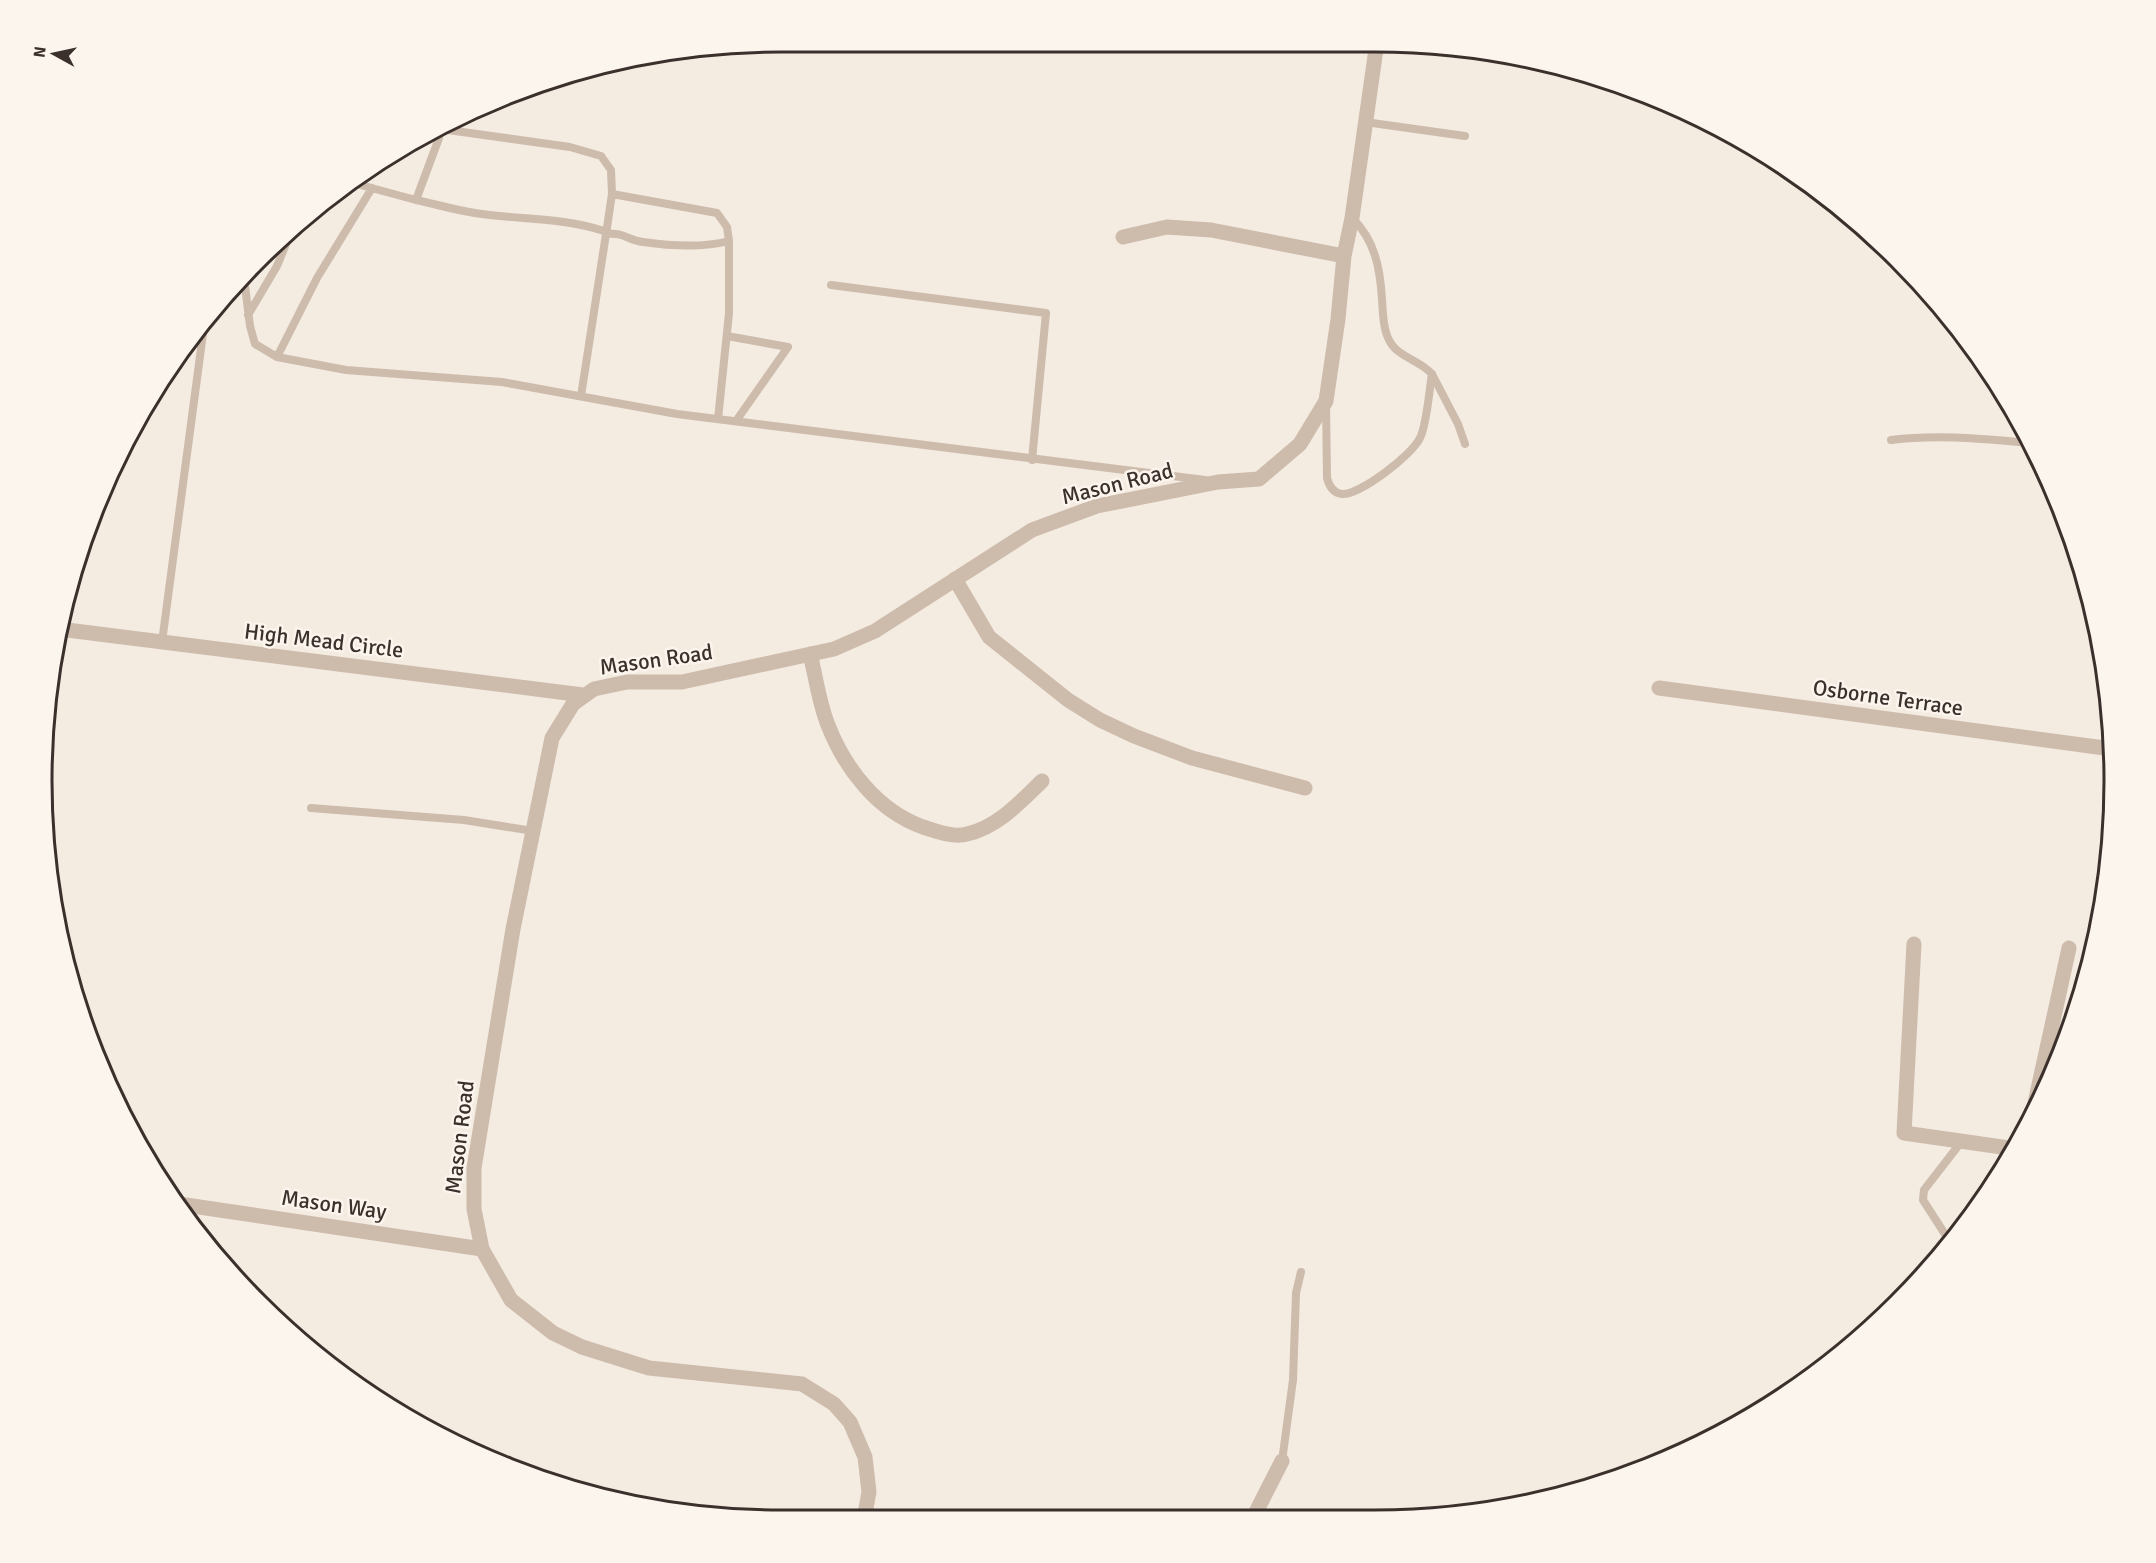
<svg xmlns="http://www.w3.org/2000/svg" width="2156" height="1563" font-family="Signika,sans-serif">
<rect width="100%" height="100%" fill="#f4ebe1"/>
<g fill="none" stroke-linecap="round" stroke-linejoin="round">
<path stroke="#cdbbac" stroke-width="8" d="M1365 122 1465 136
M441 129 570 147 601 156 611 170 612 194
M434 133 439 138 416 200C435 204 455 210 475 213 519 220 562 217 604 231L606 234 581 396
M353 183 416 200
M612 194 717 213 727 227 729 241C702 248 671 246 643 242 628 240 623 232 606 234Z
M1352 218C1375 240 1380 268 1382 299 1383 313 1383 328 1389 340 1397 357 1420 360 1432 374L1458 424 1465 444
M244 278 250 326 255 344 277 357 346 370 502 382 677 414 1205 480
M831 285 1046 313 1032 460
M248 315 277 266 288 239
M727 336 788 347 736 421
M277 357 317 278 372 188
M1326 404 1327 478C1329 486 1333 493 1342 494 1360 495 1412 455 1420 438 1427 424 1429 391 1432 374
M718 419 729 313V241
M1891 440C1938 434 1984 439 2031 443
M162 642 204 326
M311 808 464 820 533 831
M1950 1242 1923 1200 1924 1190 1962 1141
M1282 1461 1293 1380 1296 1293 1301 1272"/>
<path stroke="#cdbbac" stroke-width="15" d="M1123 237 1167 227 1211 230 1344 256
M955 579 989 637 1068 700 1100 720 1134 736 1192 758 1305 788
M59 629 583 695
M810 654C816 677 819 703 828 725 845 769 878 811 923 827 936 831 953 838 967 834 998 827 1020 802 1042 781
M1659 688 2112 749
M1914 944 1904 1133 2016 1149
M2033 1112 2069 948
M179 1204 482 1249
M1254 1516 1282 1461
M864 1519 869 1492 865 1457 850 1422 834 1404 802 1384 649 1368 582 1347 553 1333 511 1300 482 1249 474 1209V1168L513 929 552 738 573 704 594 689 627 682H682L834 649 875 631 1032 530 1097 506 1218 482 1259 479 1300 444 1326 401 1338 319 1344 256 1352 218 1377 42"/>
</g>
<g text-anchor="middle" stroke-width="5" stroke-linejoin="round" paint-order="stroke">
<g font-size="22" fill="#3b302b" stroke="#fbf5ee">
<text transform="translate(1117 483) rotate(-14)" y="8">Mason Road</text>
<text transform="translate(324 640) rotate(7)" y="8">High Mead Circle</text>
<text transform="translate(656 659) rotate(-8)" y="8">Mason Road</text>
<text transform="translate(1888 697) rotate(8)" y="8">Osborne Terrace</text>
<text transform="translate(459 1137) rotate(-83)" y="8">Mason Road</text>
<text transform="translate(334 1204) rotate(8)" y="8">Mason Way</text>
</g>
</g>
<path d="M0 0H2156V1563H0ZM781 52H1375A729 729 0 0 1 2104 781V781A729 729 0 0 1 1375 1510H781A729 729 0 0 1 52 781V781A729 729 0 0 1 781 52Z" fill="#fbf5ee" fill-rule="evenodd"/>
<path fill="none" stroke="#3b302b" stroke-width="3" d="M781 52H1375A729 729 0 0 1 2104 781V781A729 729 0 0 1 1375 1510H781A729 729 0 0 1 52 781V781A729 729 0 0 1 781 52Z"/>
<g transform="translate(54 54) rotate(278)" stroke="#fbf5ee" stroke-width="4.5" paint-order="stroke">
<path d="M0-4.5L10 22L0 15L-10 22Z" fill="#3b302b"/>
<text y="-9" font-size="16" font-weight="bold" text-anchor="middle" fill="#3b302b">N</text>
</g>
</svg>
